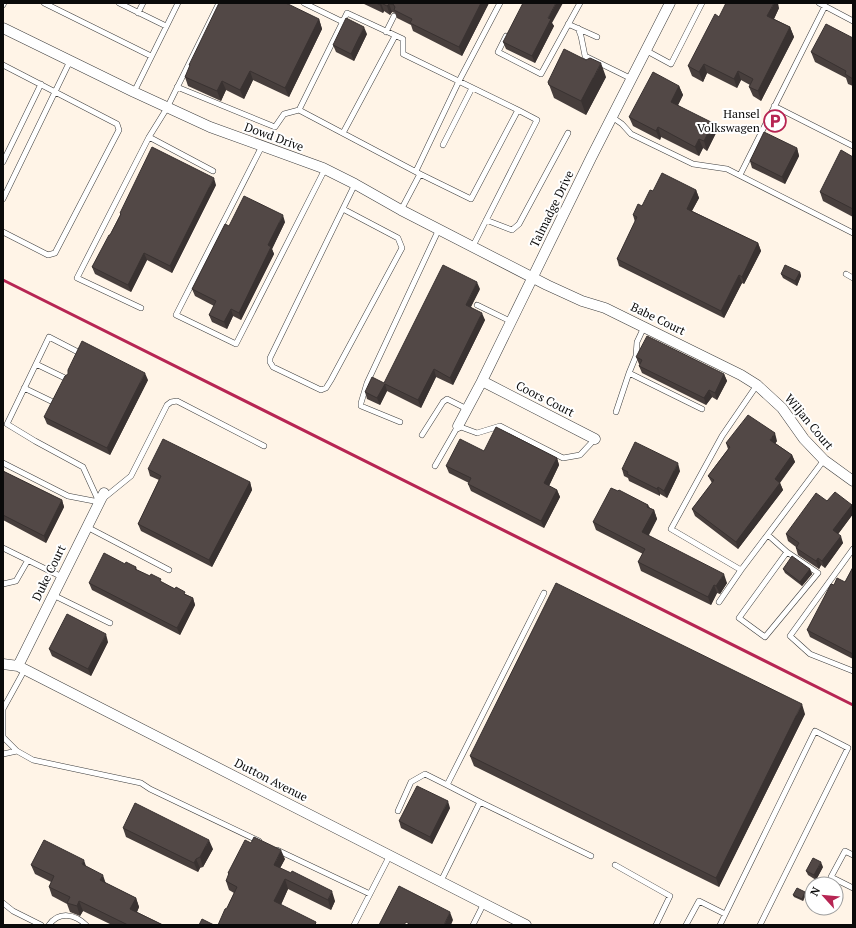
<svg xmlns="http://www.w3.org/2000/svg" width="856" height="928" font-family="'PT Serif',serif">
<rect width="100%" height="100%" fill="#fff4e7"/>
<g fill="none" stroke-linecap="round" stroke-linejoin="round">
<g stroke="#3d3d3d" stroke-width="6">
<path id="lane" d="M44 3 151 56
M119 3 166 26
M304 3 343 22
M819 3 853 21
M3 5 4 3
M138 13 143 3
M568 24 597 37
M578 28 581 36 585 56 632 79
M386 32 394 16
M506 36 498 52 541 74 580 3
M647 51 671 64 702 3
M3 65 117 124 119 130 55 253 48 255 3 232
M177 87 275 127 284 114 299 110
M134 92 178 3
M774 106 853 146
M612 117 622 124 631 134 693 164 727 169 853 233
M343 133 395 36
M149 137 213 171
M443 145 472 88
M262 146 176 315 236 344 325 169
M3 162 41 84
M416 171 459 81 500 3
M740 175 825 6
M3 199 70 61
M343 209 398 238 402 248 331 380 326 388 321 390 273 367 270 362V358L355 184
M401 210 420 174 299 110 347 13 403 39V54L518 110 471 199 420 174
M486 220 512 230 519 224 568 133
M473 246 537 120 518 110
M846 274 853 278
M477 305 512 322
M141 308 77 278 149 137 167 108 219 3
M644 327 637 342 636 356 629 373 702 409
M78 352 49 337 7 424 35 441 83 467 99 502
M36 364 67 379
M757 385 722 436 671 529 741 570 824 460
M24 388 53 402
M616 412 629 373
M400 422 361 406V403L367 383 439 229
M422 435 443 402 447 399 467 409
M3 463 68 496 99 502 131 476 167 405 171 402 177 401 264 446
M435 466 458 426 477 433 500 426 563 458 580 455 595 439
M87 527 169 570
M768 535 787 552 739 618 765 637 818 573 787 552
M3 548 62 577
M853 549 790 636 810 654 853 671
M3 584 16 581 28 560
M53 595 110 623
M719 602 741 570
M17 751 33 760 141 783 150 789 259 841
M3 754 17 751 3 737V709L25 669
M480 802 447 785 544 593
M398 811 411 782 425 774 447 785
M277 850 370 894
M853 855 845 851 831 877 853 888
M615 865 670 896 656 925
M441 881 480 802 591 856
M3 903 13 911 41 925
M49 925C59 911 75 914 86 925
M354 925 390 855
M473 925 484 903
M686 925 699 901 725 914
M720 925 815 731 848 748 760 925"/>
</g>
<g stroke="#3d3d3d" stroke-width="11">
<path id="street" d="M3 28 134 92 210 127 323 168 355 184 401 210 547 285 582 301 605 308 741 375 757 385 782 408 804 439 824 460 853 481
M482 381 595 439
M458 426 482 381 591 158 670 3
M3 664 18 666 526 925
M18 666 104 493"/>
</g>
<use href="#lane" stroke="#fff" stroke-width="5"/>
<use href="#street" stroke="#fff" stroke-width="10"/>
<path stroke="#b72553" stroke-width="3" d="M3 280 853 705"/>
</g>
<path fill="#473e3c" d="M362 3H489L462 56 413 31 411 25 397 18 395 13 392 12 390 15 384 11 383 13Z
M779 8 774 19 790 27 794 37 761 101 753 96 749 87 750 85 741 80 737 88 707 73 703 82 692 76 688 66 719 17Z
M319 19 322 29 289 97 253 80 244 99 226 90 221 101 188 86 185 77 190 66 189 65Z
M552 23 554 26 535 63 506 49 503 42Z
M367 34 354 61 336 52 333 45Z
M853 38V86L848 84 846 78 815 62 811 52Z
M606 77 586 115 554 98 548 82Z
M679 86 683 95 678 105 716 133 707 151 703 148 699 156 661 137 660 140 633 126 629 117Z
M797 148 799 156 785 184 752 168 750 161Z
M853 157V217L823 201 820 192Z
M216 185 172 273 147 260 131 292 95 274 92 267 110 235 120 215V213Z
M696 190 699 198 692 211 758 243 761 251 744 284 742 283 724 318 619 266 617 259 635 222 633 215 642 206 653 191Z
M285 222 272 249 274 254 241 320 233 316 227 329 212 322 209 315 214 306 195 296 192 289 229 226Z
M800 272 801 276 797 286 783 278 781 274Z
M480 289 471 307 485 320 453 385 436 377 421 408 387 391 380 405 367 399 365 392 384 383Z
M636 357 724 374 727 381 717 400 712 397 706 405 642 373 639 366 640 364H639Z
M148 380 110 455 47 424 44 417Z
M777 441 775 443 792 455 795 462 780 483 783 490 738 549 695 516 692 509 712 483 708 476 728 449 726 443Z
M484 451 557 458 559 465 549 486 557 490 560 497 544 528 471 491 468 484 469 483 449 473 446 466Z
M148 469 250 482 252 490 212 567 141 531 138 524 159 480 150 476Z
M622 469 680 471 667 498 660 494V496L629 481 628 478 624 476Z
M3 471 62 500 64 507 46 543 3 520Z
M618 491 648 505 650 508 654 510 657 519 648 535 727 583 720 594 717 593 711 605 641 571 638 562 643 554 596 530 593 522Z
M827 501 852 505 853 508V514L838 534 843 543 825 568 821 565 819 569 798 555 796 548V547L788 541 786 534Z
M125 564 136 567 137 570 193 598 195 605 180 635 92 590 89 583Z
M853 567V659L810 637 807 630 834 585 845 582Z
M783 569H810L812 574 802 586 785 573Z
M108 642 91 676 52 656 49 649Z
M805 714 719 887 474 766 470 756Z
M450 808 432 844 401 828 399 821Z
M123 828 213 849 203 867 200 868 198 872 126 837Z
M285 859 280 868 335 901 331 910 288 889 281 905 227 908 234 893 229 890 226 881 229 875 228 873Z
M31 865 86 867 106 883 136 898 139 907 137 912 163 925H112L83 911 80 916 70 912 67 904 52 896 49 887 51 882 35 874Z
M823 867 816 880 808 875 806 871Z
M805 892 806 894 803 901 794 897 793 895Z"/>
<path fill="#393231" d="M381 3 384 11 383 13 380 5Z
M481 3H489L462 56 459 47Z
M556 3H563L552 23 554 26 535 63 532 56 548 18Z
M774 3H778L779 8 771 25 767 16Z
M389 4 392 12 390 15 387 6Z
M319 19 322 29 289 97 285 88Z
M364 27 367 34 354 61 351 54Z
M790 27 794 37 761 101 758 91Z
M601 63 606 77 586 115 581 101Z
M704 64 707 73 703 82 699 72Z
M250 71 253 80 244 99 240 90Z
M738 71 741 80 737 88 734 79Z
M222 81 226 90 221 101 217 91Z
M679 86 683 95 675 111 671 102Z
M713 123 716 133 707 151 704 141Z
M658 127 661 137 660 140 656 131Z
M699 139 703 148 699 156 695 147Z
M797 148 799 156 785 184 782 177Z
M214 178 216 185 172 273 170 266Z
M696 190 699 198 689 216 687 209Z
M283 215 285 222 272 249 274 254 241 320 239 313 268 245Z
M758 243 761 251 744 284 742 277Z
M144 253 147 260 131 292 128 285Z
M800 272 801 276 797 286 795 281Z
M739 275 742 283 724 318 721 311Z
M477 282 480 289 468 312 466 305Z
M231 309 233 316 227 329 224 322Z
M482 313 485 320 453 385 450 378Z
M434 369 436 377 421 408 418 400Z
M145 373 148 380 110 455 107 448Z
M724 374 727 381 717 400 715 393Z
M385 384 387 391 380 405 377 398Z
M709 390 712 397 706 405 704 398Z
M775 433 777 441 773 447 770 440Z
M792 455 795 462 777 486 775 479Z
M557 458 559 465 547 490 544 483Z
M678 463 680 471 667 498 664 491Z
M250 482 252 490 212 567 209 560Z
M780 483 783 490 738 549 736 542Z
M658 487 660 494V496L657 489Z
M557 490 560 497 544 528 541 521Z
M62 500 64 507 46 543 44 536Z
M852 505 853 508V514L836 537 833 530Z
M654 510 657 519 646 541 642 532Z
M841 536 843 543 825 568 822 561Z
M818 558 821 565 819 569 816 561Z
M810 569 812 574 802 586 800 582Z
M724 574 727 583 720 594 716 586Z
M714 585 717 593 711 605 708 597Z
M193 598 195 605 180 635 177 628Z
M106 634 108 642 91 676 88 669Z
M802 704 805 714 719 887 716 878Z
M448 801 450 808 432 844 430 837Z
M209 840 213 849 203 867 200 857Z
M281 850 285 859 277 874 274 865Z
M196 859 200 868 198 872 194 863Z
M84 860 87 869 82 864Z
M821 862 823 867 816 880 814 875Z
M103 875 106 884 100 880Z
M285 879 288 889 278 911 274 901Z
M332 891 335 901 331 910 328 900Z
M805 892 806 894 803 901 802 899Z
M136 898 139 907 134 919 130 909Z
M79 901 83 911 80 916 77 906Z
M450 912 453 920 451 925H444Z"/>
<path fill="#524846" stroke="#393231" d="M219 3H286L319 19 285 88 250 71 240 90 222 81 217 91 185 77 190 65H189Z
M376 3H481L459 47 410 23 412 19 394 10 395 7 393 4H389L387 6 381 3 380 5Z
M523 3H556L548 18 551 19 532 56 503 42Z
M726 3H774L767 16 790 27 758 91 749 87 753 79 738 71 734 79 704 64 699 72 688 66 715 14 719 17Z
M346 18 364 27 351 54 333 45Z
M826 24 853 38V79L845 74 846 71 811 52Z
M564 49 586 60 590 58 601 63 581 101 549 85 548 82Z
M653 72 679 86 671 102 713 123 704 141 699 139 695 147 658 127 656 131 629 117Z
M764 132 797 148 782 177 750 161Z
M152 147 214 178 170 266 144 253 128 285 92 267 109 235H110L121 214 120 213Z
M841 150 853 157V209L820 192Z
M662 173 696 190 687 209 758 243 742 277 739 275 721 311 617 259 637 217 633 215 638 204 642 206 650 190 653 191Z
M244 196 283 215 268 245 271 247 239 313 231 309 224 322 209 315 216 301 192 289 225 224 229 226Z
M443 265 477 282 466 305 482 313 450 378 434 369 418 400 385 384 377 398 365 392 372 377 384 383Z
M785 265 800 272 795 281 781 274Z
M647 336 724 374 715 393 709 390 704 398 639 366 642 360 636 357Z
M82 341 145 373 107 448 44 417 65 376 68 374V370Z
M748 415 775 433 770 440 792 455 775 479 780 483 736 542 692 509 714 480 708 476 730 447 726 443Z
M496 427 557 458 544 483 557 490 541 521 468 484 471 478 446 466 460 439 484 451Z
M163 439 250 482 209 560 138 524 161 476 148 469Z
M635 442 678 463 664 491 658 487 657 489 627 474 628 472 622 469Z
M3 471 62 500 44 536 3 515Z
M611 488 618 491 619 490 648 505 647 507 654 510 642 532 724 574 716 586 714 585 708 597 638 562 645 549 593 522Z
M835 492 852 505 833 530 841 536 822 561 818 558 816 561 796 548 799 543 786 534 816 493 827 501Z
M104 553 125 564 126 562 136 567 135 569 150 576 151 574 161 579 160 581 175 589 176 587 185 592 184 594 193 598 177 628 89 583Z
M792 556 810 569 800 582 783 569Z
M853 567V654L807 630 831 584 834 585 837 578 845 582Z
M556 583 802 704 716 878 470 756Z
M67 614 106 634 88 669 49 649Z
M417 786 448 801 430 837 399 821Z
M135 803 209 840 200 857 196 859 194 863 123 828Z
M254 837 281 850 274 865 291 873 292 871 332 891 328 900 285 879 274 901 316 922 315 925H218L225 909 227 908 237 887 226 881 229 873H228L245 840 251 843Z
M44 840 84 860 82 864 103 875 100 880 136 898 130 909 163 925H128L79 901 77 906 67 903 70 897 49 887 54 876 31 865Z
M813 858 821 862 814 875 806 871Z
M399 886 450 912 444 925H411L406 922 404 925H379Z
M797 888 805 892 802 899 793 895Z
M202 919 214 925H199Z"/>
<defs>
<g id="parking-ring" transform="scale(1.15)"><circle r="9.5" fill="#fff" stroke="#b72553" stroke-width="1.5"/><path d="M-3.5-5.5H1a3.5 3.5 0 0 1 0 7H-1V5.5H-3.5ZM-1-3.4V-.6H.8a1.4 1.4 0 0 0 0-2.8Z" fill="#b72553"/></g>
</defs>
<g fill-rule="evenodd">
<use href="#parking-ring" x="775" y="121"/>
</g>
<g text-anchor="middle" stroke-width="4" stroke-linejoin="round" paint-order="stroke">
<g font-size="12" fill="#0a0a0a" stroke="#fff" text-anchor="end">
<text x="760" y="118">Hansel<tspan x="760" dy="14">Volkswagen</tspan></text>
</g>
<g font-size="12" fill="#0a0a0a" stroke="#fff">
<text transform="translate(274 137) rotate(20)" y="4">Dowd Drive</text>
<text transform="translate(552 209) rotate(-64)" y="4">Talmadge Drive</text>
<text transform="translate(658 319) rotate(26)" y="4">Babe Court</text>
<text transform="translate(545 399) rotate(27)" y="4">Coors Court</text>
<text transform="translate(809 422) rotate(50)" y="4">Wiljan Court</text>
<text transform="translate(49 573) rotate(-64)" y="4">Duke Court</text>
<text transform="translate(271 780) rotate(27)" y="4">Dutton Avenue</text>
</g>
</g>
<rect width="856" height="928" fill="none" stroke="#0a0a0a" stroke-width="8"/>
<g transform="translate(824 896) rotate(297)"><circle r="19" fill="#ffffff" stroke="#9d9d9d"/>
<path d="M0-3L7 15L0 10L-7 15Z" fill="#b72553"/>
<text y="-6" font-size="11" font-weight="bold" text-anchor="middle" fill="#0a0a0a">N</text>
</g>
</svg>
